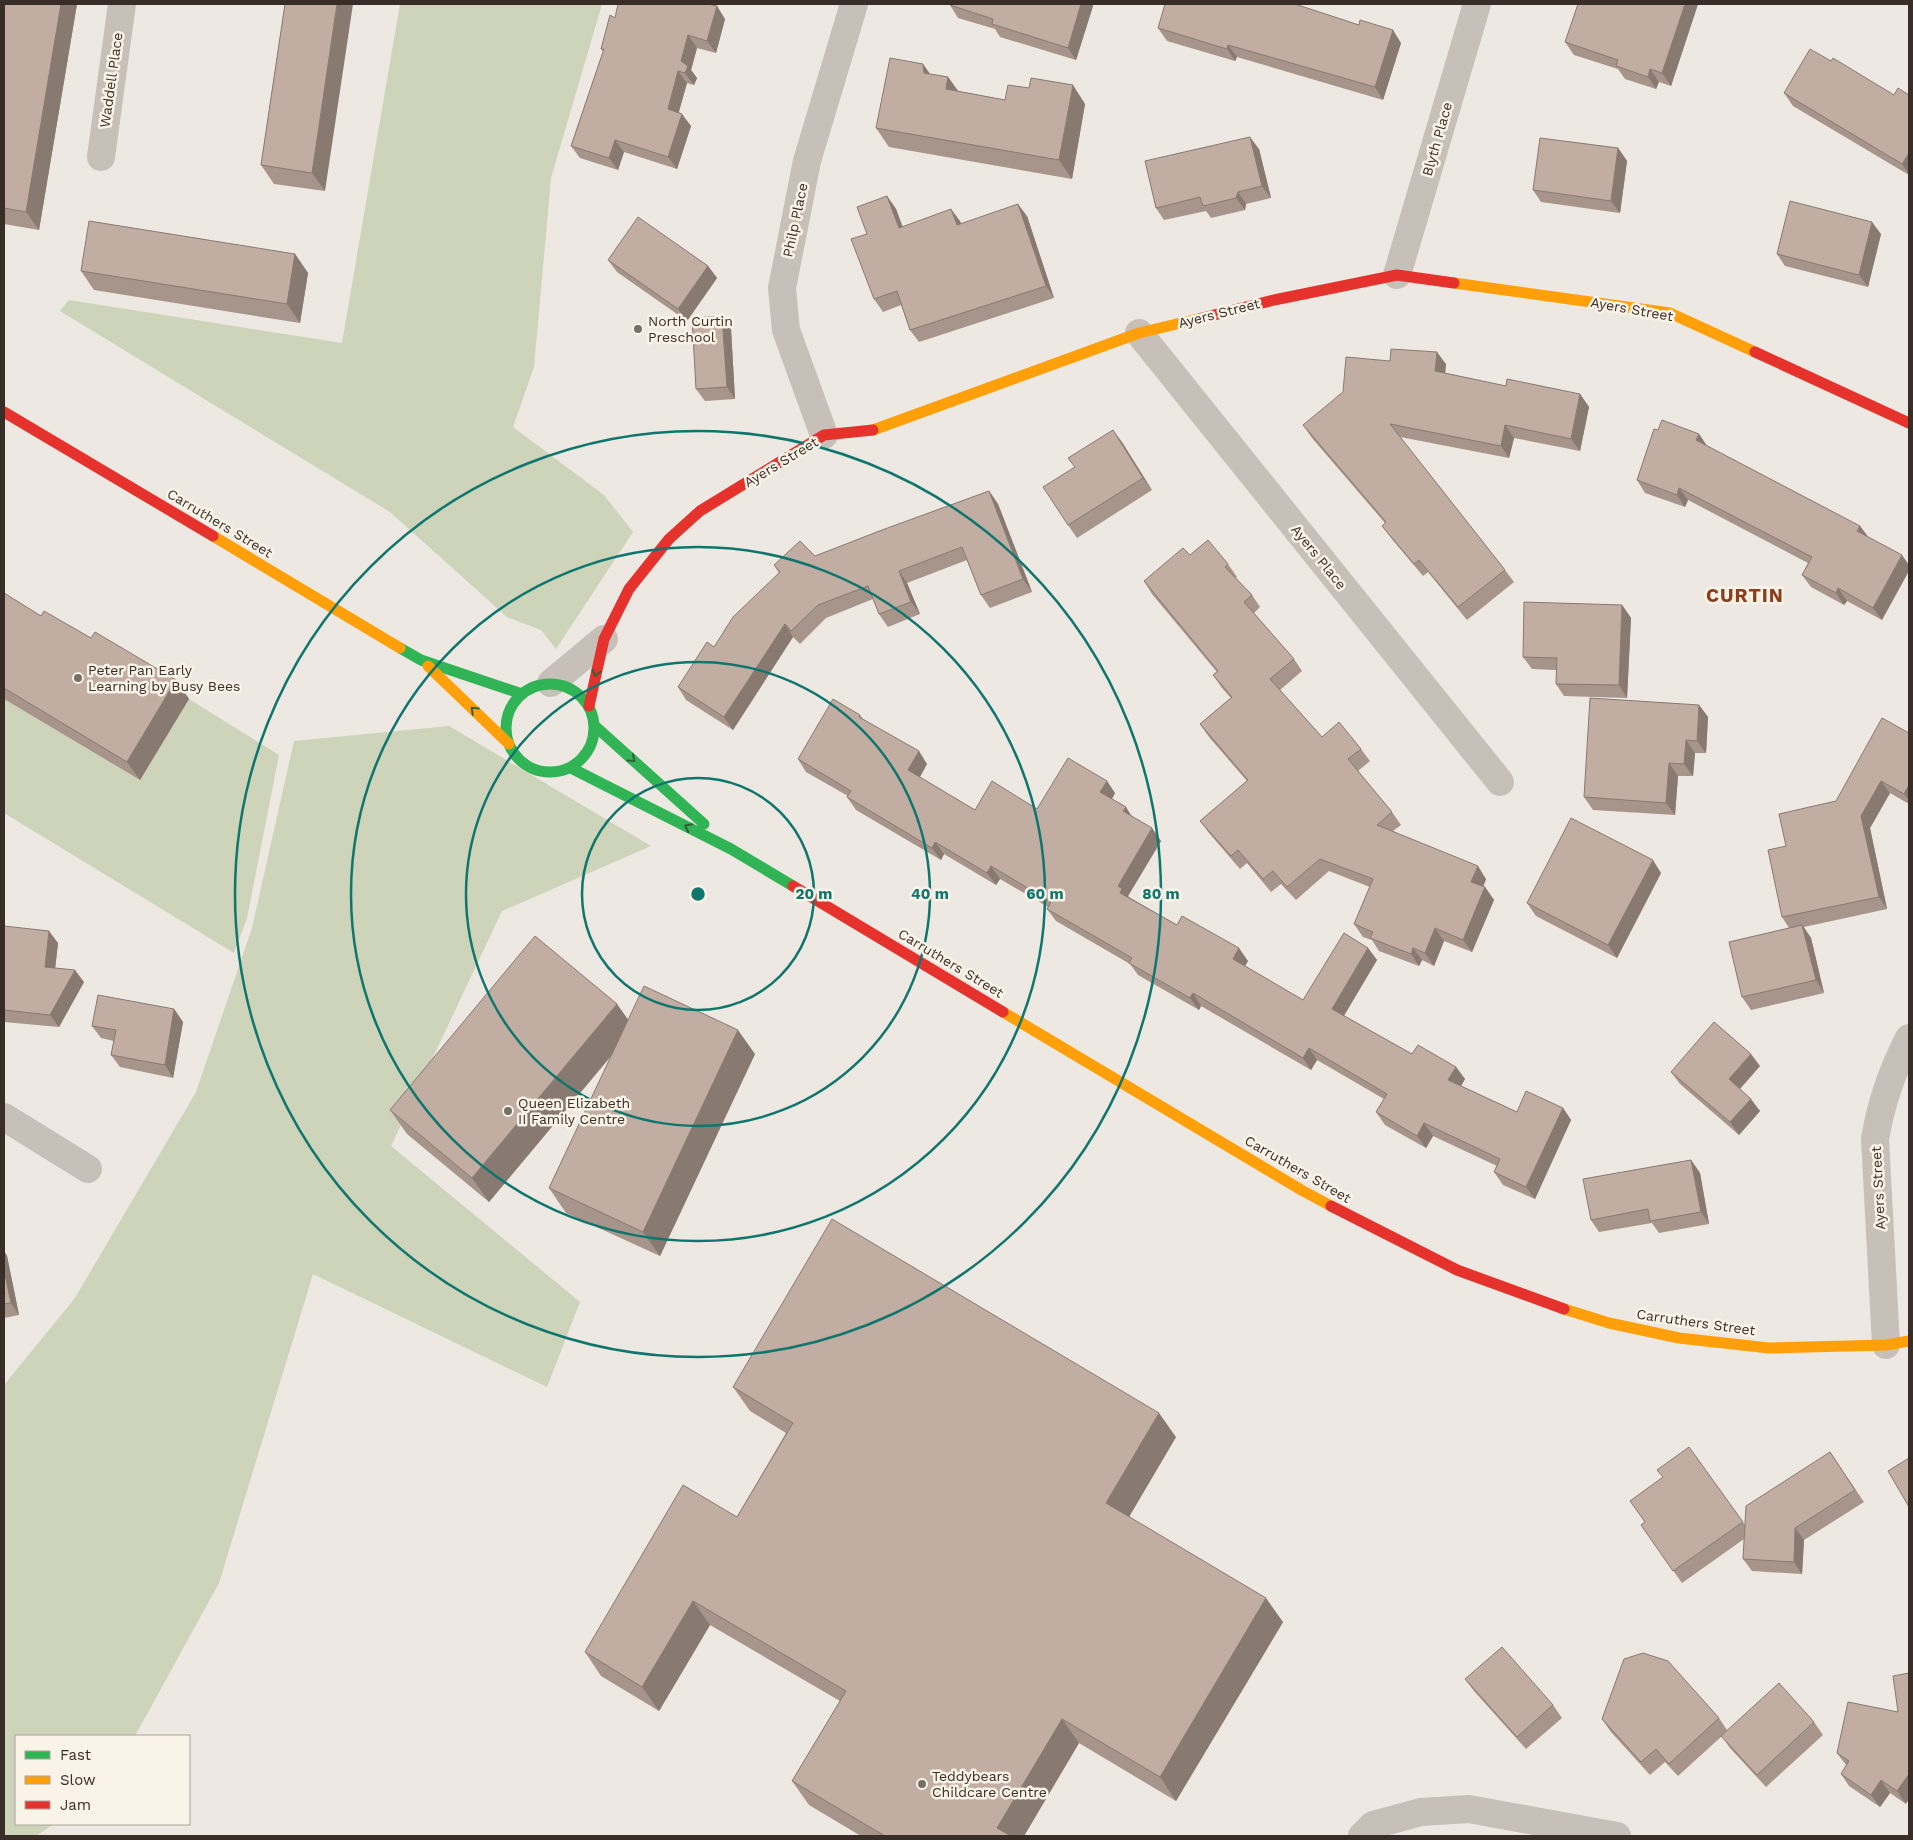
<svg xmlns="http://www.w3.org/2000/svg" width="1913" height="1840" font-family="'Work Sans',sans-serif">
<rect width="100%" height="100%" fill="#ede8e1"/>
<path fill="#cdd4ba" d="M400 4H602L551 178 534 367 513 427 604 495 633 532 556 649 541 630 507 617 390 512 60 311 69 300 342 343Z
M4 699 140 780 189 699 279 755 247 918 234 953 4 813Z
M449 726 651 846 502 911 391 1146 580 1302 547 1387 313 1274 219 1583 135 1736H16V1824H54L36 1836H4V1385L75 1298 196 1092 252 928 294 741Z"/>
<g fill="none" stroke-linecap="round" stroke-linejoin="round">
<path stroke="#c7c0b9" stroke-width="28" d="M101 157 122 4
M1397 275 1477 4
M1139 333 1500 782
M824 435 786 330 782 288 807 161 854 4
M551 683 604 639
M4 1117 88 1169
M1886 1345 1875 1139C1881 1102 1892 1071 1909 1038
M1362 1836 1373 1825 1421 1812 1469 1809 1617 1836"/>
<path stroke="#30b455" stroke-width="11" d="M400 648 421 660 522 694
M506 728a44 44 0 1 1 88 0a44 44 0 1 1-88 0Z
M595 726 704 824
M571 768 731 849 793 886"/>
<path stroke="#ff9f0a" stroke-width="11" d="M1454 283 1670 313 1755 352
M873 430 1139 333 1202 318
M213 536 400 648
M428 666 509 744
M1003 1012 1303 1191 1331 1206
M1564 1309 1609 1323 1679 1338 1769 1348 1886 1345 1909 1341"/>
<path stroke="#e5322d" stroke-width="11" d="M1202 318 1274 300 1397 275 1454 283
M1755 352 1909 423
M4 412 213 536
M589 706 604 639 629 589 669 539 700 511 824 435 873 430
M793 886 1003 1012
M1331 1206 1457 1270 1564 1309"/>
</g>
<path fill="#a7958b" d="M4 4H77L39 230 4 224Z
M285 4 325 191 274 184 261 165Z
M950 4H1092L1093 6 1076 60 1000 37 995 29 958 18 950 5Z
M1578 4H1698L1671 86 1659 82 1656 89 1625 79 1618 69 1574 55 1565 42Z
M725 19 716 53 697 48 691 70 697 78 694 85 687 83 679 112 691 126 677 169 624 152 618 170 580 158 571 146 603 51 601 49Z
M1158 28 1401 43 1383 100 1237 57 1235 61 1167 41Z
M1831 61 1894 95H1909V175L1793 106 1784 93Z
M923 64 930 74 948 77 958 91 1005 100 1085 104 1072 179 889 147 876 128Z
M1618 148 1627 161 1620 213 1541 202 1533 190Z
M1259 149 1271 198 1246 204 1245 210 1211 218 1206 211 1164 220 1156 208Z
M887 196 896 209 903 227 960 221 961 224 1027 216 1054 298 919 342 910 330 901 305 883 312 874 299 867 234Z
M1881 234 1868 287 1785 266 1777 254Z
M295 254 308 273 300 323 94 290 81 271Z
M608 260 708 266 717 278 687 321 617 272Z
M722 316 731 329 735 399 705 401 696 389Z
M1390 361 1446 364 1445 373 1506 386 1580 394 1589 407 1580 451 1514 438 1509 458 1400 437 1505 570 1514 582 1467 620 1428 572 1423 576 1391 538 1382 526 1385 523 1312 438 1303 425Z
M1113 430 1152 490 1077 538 1068 525 1075 467Z
M1658 430 1699 434 1707 446 1860 526 1868 537 1882 620 1847 601 1844 605 1811 587 1802 575 1808 563 1688 500 1685 507 1645 493 1637 480Z
M989 491 998 504 1032 592 990 608 981 595 967 560 907 583 920 614 888 627 879 614 873 599 826 618 800 644 793 637 733 730 686 700 678 687 779 573 774 565 815 556Z
M1190 555 1228 564 1237 577 1235 578 1252 595 1260 607 1254 613 1294 659 1302 671 1280 690 1322 737 1361 749 1370 761 1358 771 1392 812 1401 825 1393 831 1486 879 1483 887H1485L1494 900 1472 952 1444 941 1434 966 1422 960 1419 966 1379 951 1372 940 1363 937 1354 924 1370 887 1329 871 1296 900 1281 884 1271 892 1247 863 1240 869 1209 833 1200 821 1247 781 1209 737 1200 724 1231 698 1222 688 1213 675 1217 672 1152 594 1144 581Z
M4 593 41 616 91 638 176 680 189 699 140 780 4 699Z
M1622 605 1631 618 1627 698 1564 696 1556 684V670L1532 669 1523 657Z
M1699 705 1708 717 1706 753H1695L1693 776H1678L1675 815 1593 810 1584 797Z
M860 715 863 719 927 764 920 777 975 810 1037 809 1115 793 1112 799 1161 841 1128 896 1129 897 1177 925 1248 961 1245 966 1303 1000 1368 948 1377 960 1344 1016 1412 1054 1456 1067 1465 1079 1461 1086 1517 1112 1563 1108 1571 1120 1535 1199 1503 1185 1494 1172 1497 1166 1433 1136 1426 1148 1385 1125 1376 1112 1384 1099 1317 1060 1311 1070 1201 1006 1199 1010 1138 975 1130 964 1056 921 1047 909 1048 907 1000 879 996 885 944 854 941 860 856 810 847 797 848 796 806 772 798 759Z
M1909 733V804L1890 793 1870 828 1887 909 1804 927 1811 938 1824 993 1751 1010 1742 997 1789 928 1782 917 1836 801Z
M1661 873 1617 958 1536 916 1527 903Z
M4 926 58 943 55 968 84 982 59 1027 4 1022Z
M174 1009 183 1022 173 1078 120 1067 111 1055 114 1041 101 1038 92 1026Z
M629 1020 755 1054 660 1256 566 1213 549 1188 613 1054 489 1202 407 1134 390 1110Z
M1760 1066 1740 1089 1760 1111 1739 1135 1680 1084 1671 1072Z
M1691 1160 1700 1173 1709 1224 1659 1233 1652 1223 1599 1232 1591 1220Z
M4 1251 7 1256 19 1315 4 1318Z
M733 1387 1176 1437 1129 1517 1283 1622 1176 1801 1079 1743 1024 1836H861L809 1805 792 1781 840 1701 710 1625 659 1711 601 1676 585 1652 737 1517 786 1433 750 1411Z
M1830 1452 1864 1502 1804 1540 1802 1574 1752 1571 1743 1559 1744 1539 1682 1583 1641 1525 1645 1522H1743L1745 1525Z
M1909 1673 1906 1804 1890 1793 1880 1807 1849 1786 1841 1774 1846 1765 1837 1753 1898 1712Z
M1465 1679 1553 1705 1562 1718 1526 1749 1474 1691Z
M1719 1718 1727 1730 1814 1722 1823 1735 1766 1787 1730 1748 1722 1736 1678 1776 1665 1762 1650 1775 1611 1732 1602 1719Z"/>
<path fill="#887971" d="M61 4H77L39 230 26 212Z
M337 4H353L325 191 312 173Z
M1081 4H1092L1093 6 1076 60 1068 48Z
M1685 4H1698L1671 86 1662 73Z
M717 6 725 19 716 53 707 41Z
M1393 30 1401 43 1383 100 1375 87Z
M688 35 697 48 691 70 697 78 694 85 685 73 681 61Z
M1228 45 1237 57 1235 61 1227 49Z
M923 64 936 83 924 73Z
M1650 69 1659 82 1656 89 1648 77Z
M678 71 687 83 676 121 668 109Z
M948 77 961 95 946 89Z
M1073 85 1085 104 1072 179 1059 160Z
M682 114 691 126 677 169 668 157Z
M1250 137 1259 149 1271 198 1262 186Z
M615 140 624 152 618 170 609 158Z
M1618 148 1627 161 1620 213 1611 201Z
M1909 153V174L1902 164Z
M1238 192 1246 204 1245 210 1236 198Z
M887 196 896 209 907 241 899 228Z
M1018 204 1027 216 1054 298 1046 286Z
M951 209 960 221 966 237 957 225Z
M1872 222 1881 234 1868 287 1859 275Z
M295 254 308 273 300 323 287 304Z
M708 266 717 278 687 321 678 309Z
M722 316 731 329 735 399 727 387Z
M1437 352 1446 364 1444 384 1435 371Z
M1580 394 1589 407 1580 451 1571 439Z
M1505 425 1514 438 1509 458 1501 446Z
M1113 430 1122 442 1152 490 1143 478Z
M1699 434 1707 446 1696 440Z
M1679 488 1688 500 1685 507 1677 495Z
M989 491 998 504 1032 592 1023 579Z
M1860 526 1869 538 1857 531Z
M1902 555 1909 565V571L1882 620 1873 608Z
M899 571 907 583 920 614 911 602Z
M1838 588 1847 601 1844 605 1836 593Z
M1622 605 1631 618 1627 698 1619 685Z
M785 624 793 637 733 730 724 717Z
M176 680 189 699 140 780 127 762Z
M1699 705 1708 717 1706 753 1697 741Z
M1686 740 1695 753 1693 776 1684 764Z
M919 751 927 764 917 782 908 770Z
M1669 763 1678 776 1675 815 1666 803Z
M1107 781 1115 793 1109 804 1100 792Z
M1881 781 1890 793 1870 828 1887 909 1879 897 1861 816Z
M1909 785V800L1904 794Z
M1126 807 1134 820 1123 811Z
M1152 828 1161 841 1128 896 1131 901 1120 893 1118 886Z
M935 842 944 854 941 860 932 848Z
M1653 860 1661 873 1617 958 1608 945Z
M991 866 1000 879 996 885 987 873Z
M1478 866 1486 879 1480 895 1471 882Z
M1485 887 1494 900 1472 952 1463 940Z
M1802 925 1811 938 1824 993 1816 980Z
M1435 928 1444 941 1434 966 1425 953Z
M49 931 58 943 54 979 45 967Z
M1239 948 1248 961 1242 971 1233 959Z
M1368 948 1377 960 1340 1022 1332 1009Z
M1413 948 1422 960 1419 966 1411 954Z
M75 970 84 982 59 1027 50 1015Z
M1193 993 1201 1006 1199 1010 1190 998Z
M617 1004 634 1028 489 1202 472 1178Z
M174 1009 183 1022 173 1078 165 1065Z
M738 1030 755 1054 660 1256 643 1232Z
M1309 1048 1317 1060 1311 1070 1303 1058Z
M1751 1054 1760 1066 1737 1092 1729 1079Z
M1456 1067 1465 1079 1457 1093 1448 1080Z
M1751 1099 1760 1111 1739 1135 1730 1122Z
M1563 1108 1571 1120 1535 1199 1526 1187Z
M1424 1123 1433 1136 1426 1148 1417 1136Z
M1691 1160 1700 1173 1709 1224 1701 1212Z
M4 1251 7 1256 19 1315 11 1303 4 1270Z
M1159 1413 1176 1437 1123 1527 1106 1503Z
M1795 1528 1804 1540 1802 1574 1794 1562Z
M1266 1598 1283 1622 1176 1801 1160 1777Z
M693 1601 710 1625 659 1711 642 1687Z
M1062 1719 1079 1743 1024 1836H1003L997 1828Z
M1909 1774V1799L1906 1804 1897 1791Z
M1881 1780 1890 1793 1880 1807 1871 1795Z"/>
<path fill="#c2ada2" stroke="#887971" d="M4 4H61L26 212 4 208Z
M285 4H337L312 173 261 165Z
M618 4H707L717 6 707 41 688 35 681 61 688 66 685 73 678 71 668 109 682 114 668 157 615 140 609 158 571 146 604 49H601L610 15 615 18Z
M950 4H1081L1068 48 992 24 993 19 950 5Z
M1165 4H1295L1359 25 1360 20 1393 30 1375 87 1228 45 1227 49 1158 28Z
M1578 4H1685L1662 73 1650 69 1648 77 1616 66 1618 60 1565 42Z
M1810 49 1831 61 1833 58 1894 95 1898 88 1909 95V153L1902 164 1784 93Z
M890 58 923 64 924 73 948 77 946 89 1005 100 1008 85 1029 88 1031 78 1073 85 1059 160 876 128Z
M1250 137 1262 186 1238 192 1236 198 1203 206 1200 197 1156 208 1145 161Z
M1540 138 1618 148 1611 201 1533 190Z
M887 196 899 228 951 209 957 225 1018 204 1046 286 910 330 897 291 874 299 851 239 867 234 857 207Z
M1790 201 1872 222 1859 275 1777 254Z
M638 217 708 266 678 309 608 260Z
M89 221 295 254 287 304 81 271Z
M722 316 727 387 696 389 692 318Z
M1391 349 1437 352 1435 371 1506 386 1507 379 1580 394 1571 439 1505 425 1501 446 1390 424 1505 570 1458 607 1419 560 1414 564 1382 526 1386 522 1303 425 1343 392 1346 357 1390 361Z
M1662 420 1699 434 1696 440 1860 526 1857 531 1902 555 1873 608 1838 588 1836 593 1802 575 1812 557 1679 488 1677 495 1637 480 1654 429 1658 430Z
M1113 430 1143 478 1068 525 1043 487 1075 467 1068 458Z
M989 491 1023 579 981 595 962 547 899 571 911 602 879 614 868 586 818 605 791 631 785 624 724 717 678 687 707 642 714 647 733 617 780 572 774 565 800 541 815 556 882 530Z
M1208 540 1228 564 1225 567 1252 595 1244 602 1294 659 1270 679 1322 737 1339 722 1361 749 1348 759 1392 812 1377 825 1478 866 1471 882 1485 887 1463 940 1435 928 1425 953 1413 948 1411 954 1370 938 1373 932 1354 924 1373 879 1320 859 1287 887 1273 871 1263 879 1238 850 1231 856 1200 821 1248 780 1200 724 1232 697 1213 675 1218 671 1144 581 1183 548 1190 555Z
M4 593 41 616 44 611 91 638 95 632 176 680 127 762 4 688Z
M1524 602 1622 605 1619 685 1556 684 1557 658 1523 657Z
M1590 698 1699 705 1697 741 1686 740 1684 764 1669 763 1666 803 1584 797Z
M833 699 860 715 859 717 919 751 908 770 975 810 992 781 1037 809 1068 758 1107 781 1100 792 1126 807 1123 811 1152 828 1118 886 1122 889 1120 893 1177 925 1182 916 1239 948 1233 959 1303 1000 1344 933 1368 948 1332 1009 1412 1054 1418 1045 1456 1067 1448 1080 1517 1112 1526 1091 1563 1108 1526 1187 1494 1172 1500 1159 1424 1123 1417 1136 1376 1112 1387 1094 1309 1048 1303 1058 1193 993 1190 998 1129 963 1132 958 1047 909 1051 902 991 866 987 873 935 842 932 848 847 797 851 791 798 759Z
M1882 718 1909 733V785L1904 794 1881 781 1861 816 1879 897 1782 917 1768 850 1786 846 1779 814 1836 801Z
M1571 818 1653 860 1608 945 1527 903Z
M1802 925 1816 980 1742 997 1729 942Z
M4 926 49 931 45 967 75 970 50 1015 4 1010Z
M535 936 617 1004 472 1178 390 1110Z
M644 986 738 1030 643 1232 549 1188Z
M98 995 174 1009 165 1065 111 1055 116 1030 92 1026Z
M1714 1022 1751 1054 1729 1079 1751 1099 1730 1122 1671 1072Z
M1691 1160 1701 1212 1650 1221 1648 1209 1591 1220 1583 1179Z
M832 1219 1159 1413 1106 1503 1266 1598 1160 1777 1062 1719 997 1828 1011 1836H885L792 1781 846 1691 693 1601 642 1687 585 1652 683 1485 737 1517 793 1423 733 1387Z
M4 1270 11 1303 4 1304Z
M1689 1447 1743 1522 1673 1571 1641 1525 1645 1522 1630 1501 1663 1477 1657 1470Z
M1830 1452 1855 1490 1795 1528 1794 1562 1743 1559 1746 1506Z
M1909 1458V1507L1888 1471Z
M1502 1647 1553 1705 1517 1737 1465 1679Z
M1643 1653 1668 1661 1719 1718 1669 1764 1656 1749 1641 1762 1602 1719 1624 1659Z
M1909 1673V1774L1897 1791 1881 1780 1871 1795 1841 1774 1849 1761 1837 1753 1848 1702 1898 1712 1893 1676Z
M1779 1683 1814 1722 1757 1775 1721 1736Z"/>
<defs><path id="oneway-chevron" d="M-2-3.5L2.5 0L-2 3.5" fill="none" stroke-width="1.6" stroke-linecap="round" stroke-linejoin="round" transform="scale(1.25)"/></defs>
<g stroke="#355d37">
<use href="#oneway-chevron" transform="translate(596 673) rotate(103)"/>
<use href="#oneway-chevron" transform="translate(474 710) rotate(-136)"/>
<use href="#oneway-chevron" transform="translate(632 759) rotate(42)"/>
<use href="#oneway-chevron" transform="translate(688 827) rotate(-153)"/>
</g>
<g fill="none" stroke="#0f766e" stroke-width="2.5">
<circle cx="698" cy="894" r="116"/>
<circle cx="698" cy="894" r="232"/>
<circle cx="698" cy="894" r="347"/>
<circle cx="698" cy="894" r="463"/>
</g>
<g fill="#776f68" stroke="#faf3e8" stroke-width="2">
<circle cx="638" cy="329" r="5"/>
<circle cx="78" cy="678" r="5"/>
<circle cx="508" cy="1111" r="5"/>
<circle cx="922" cy="1784" r="5"/>
</g>
<g text-anchor="middle" stroke-width="5" stroke-linejoin="round" paint-order="stroke">
<g font-size="14" fill="#382e27" stroke="#faf3e8">
<text transform="translate(111 80) rotate(-82)" y="5">Waddell Place</text>
<text transform="translate(1437 139) rotate(-74)" y="5">Blyth Place</text>
<text transform="translate(795 220) rotate(-78)" y="5">Philp Place</text>
<text transform="translate(1632 309) rotate(10)" y="5">Ayers Street</text>
<text transform="translate(1219 313) rotate(-14)" y="5">Ayers Street</text>
<text transform="translate(781 462) rotate(-31)" y="5">Ayers Street</text>
<text transform="translate(220 523) rotate(31)" y="5">Carruthers Street</text>
<text transform="translate(1319 557) rotate(51)" y="5">Ayers Place</text>
<text transform="translate(951 963) rotate(31)" y="5">Carruthers Street</text>
<text transform="translate(1298 1169) rotate(30)" y="5">Carruthers Street</text>
<text transform="translate(1878 1188) rotate(-93)" y="5">Ayers Street</text>
<text transform="translate(1696 1322) rotate(8)" y="5">Carruthers Street</text>
</g>
<g font-size="14" fill="#382e27" stroke="#faf3e8" text-anchor="start">
<text x="648" y="326">North Curtin<tspan x="648" dy="16">Preschool</tspan></text>
<text x="88" y="675">Peter Pan Early<tspan x="88" dy="16">Learning by Busy Bees</tspan></text>
<text x="518" y="1108">Queen Elizabeth<tspan x="518" dy="16">II Family Centre</tspan></text>
<text x="932" y="1781">Teddybears<tspan x="932" dy="16">Childcare Centre</tspan></text>
</g>
<g font-size="19" font-weight="bold" letter-spacing="1" fill="#8b3d1c" stroke="#faf3e8">
<text x="1745" y="602">CURTIN</text>
</g>
</g>
<circle cx="698" cy="894" r="8" fill="#0f766e" stroke="#faf3e8" stroke-width="2.5"/>
<g font-size="15" text-anchor="middle" font-weight="bold" fill="#0f766e" stroke="#faf3e8" stroke-width="5" stroke-linejoin="round" paint-order="stroke">
<text x="814" y="899">20 m</text>
<text x="930" y="899">40 m</text>
<text x="1045" y="899">60 m</text>
<text x="1161" y="899">80 m</text>
</g>
<rect width="1913" height="1840" fill="none" stroke="#382e27" stroke-width="10"/>
<rect x="15" y="1735" width="175" height="90" fill="#faf3e8" stroke="#aca49b"/>
<rect x="25" y="1751" width="25" height="8" fill="#30b455" stroke="#aca49b"/>
<text x="60" y="1760" font-size="15" fill="#382e27">Fast</text>
<rect x="25" y="1776" width="25" height="8" fill="#ff9f0a" stroke="#aca49b"/>
<text x="60" y="1785" font-size="15" fill="#382e27">Slow</text>
<rect x="25" y="1801" width="25" height="8" fill="#e5322d" stroke="#aca49b"/>
<text x="60" y="1810" font-size="15" fill="#382e27">Jam</text>
</svg>
